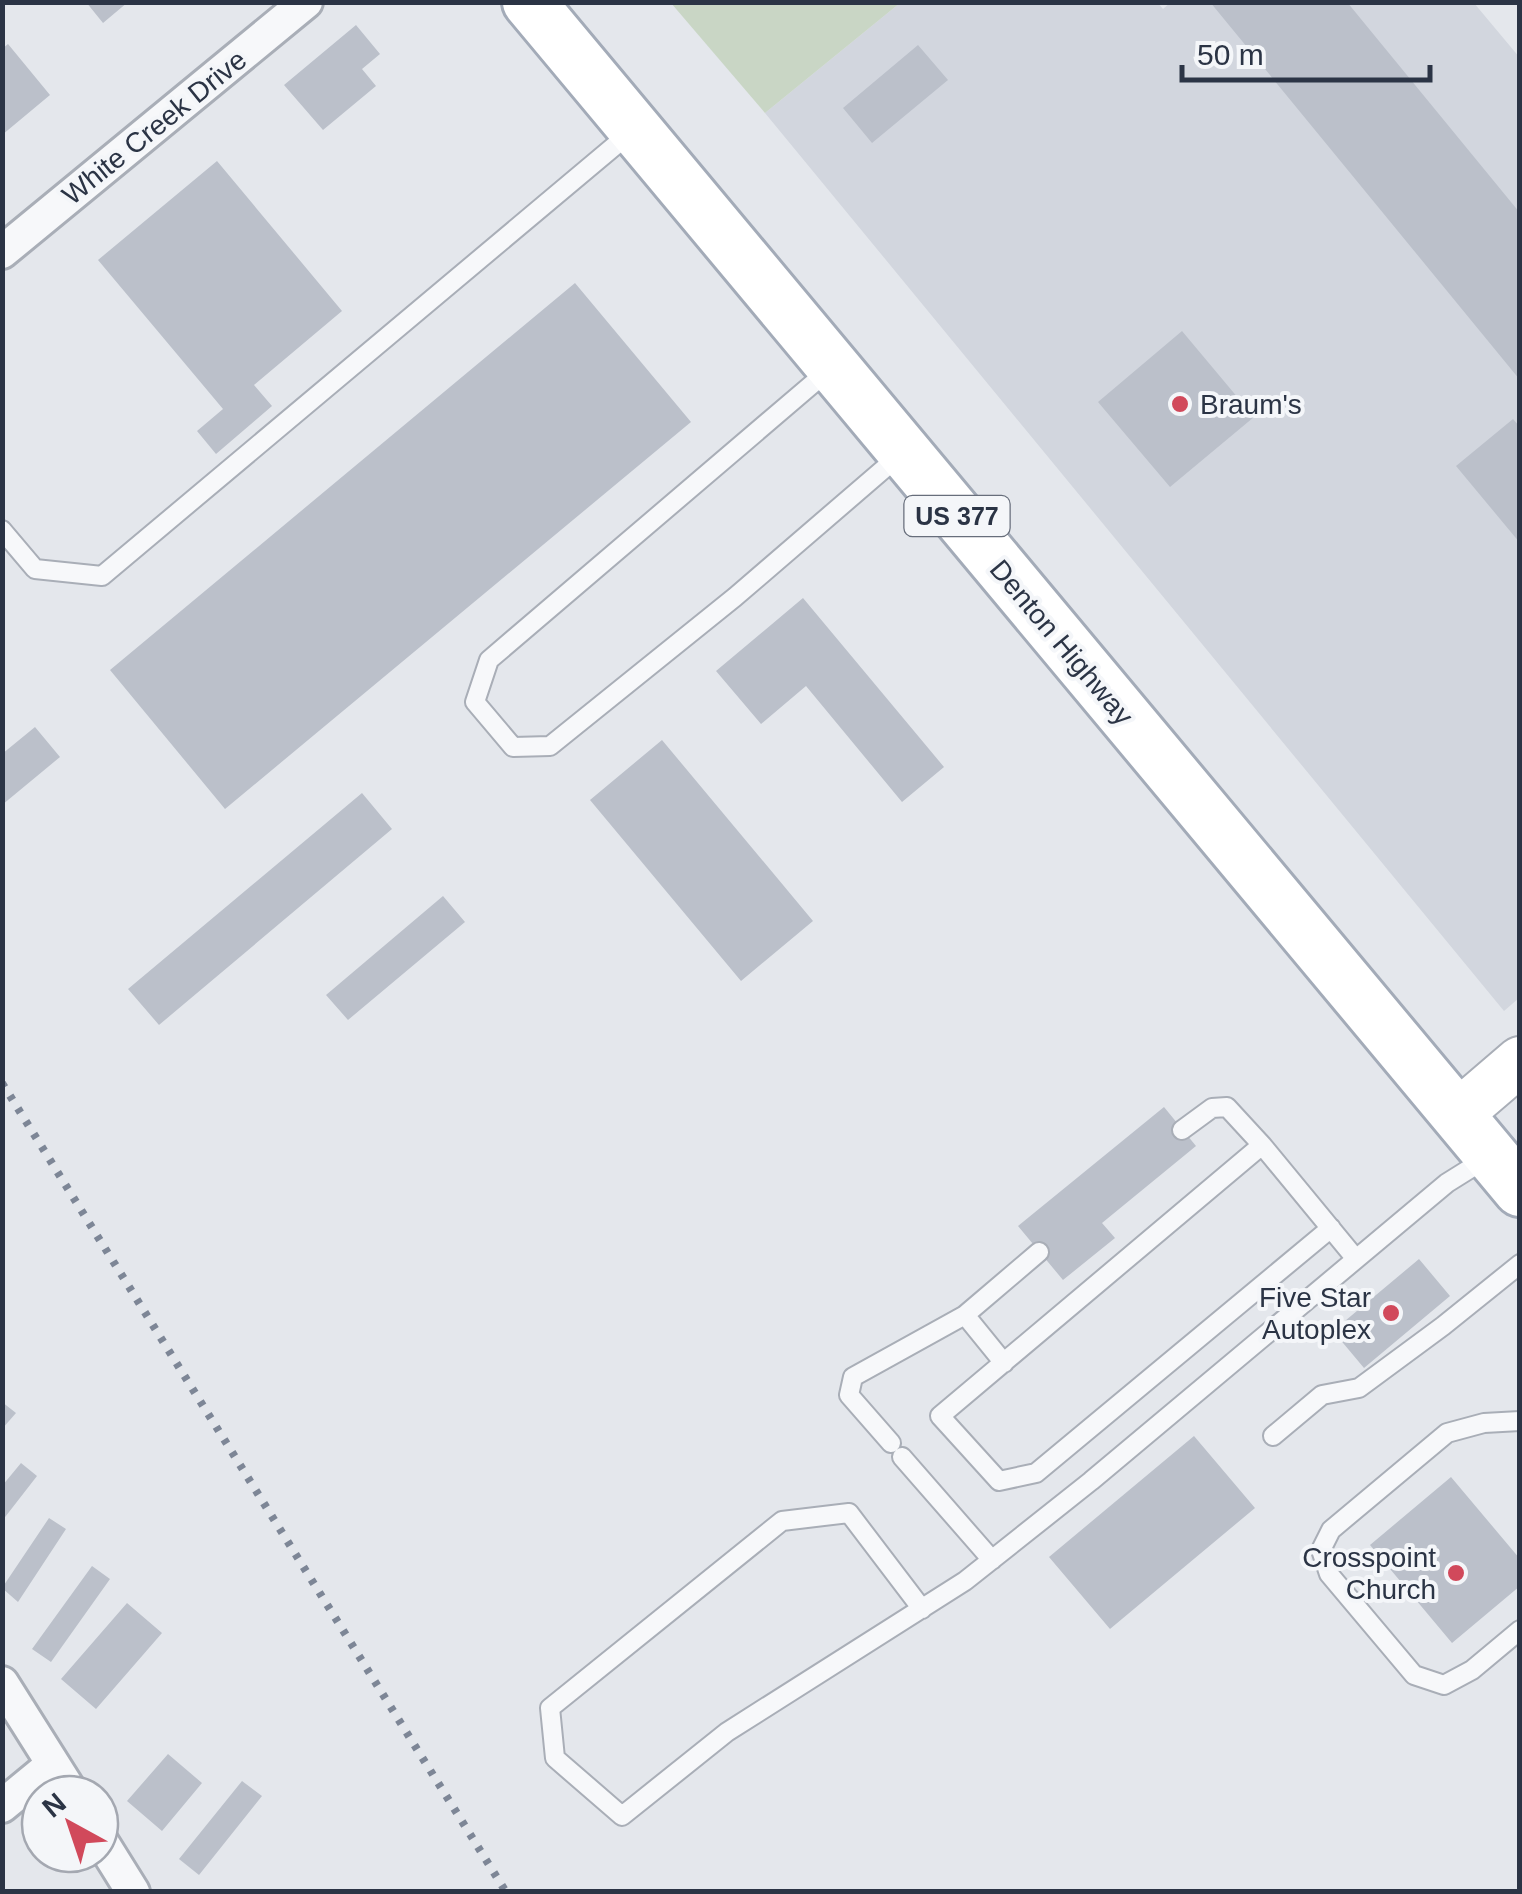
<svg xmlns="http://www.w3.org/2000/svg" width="1522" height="1894" font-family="Helvetica,sans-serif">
<rect width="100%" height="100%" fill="#e4e7ec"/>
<path fill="#d2d6de" d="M1157 2 1163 9 1171 2 1474 3 1520 58 1519 998 1504 1011 765 113 900 3Z"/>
<path fill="#c9d6c5" d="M671 3H900L765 113Z"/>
<path fill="#bbc0ca" d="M86 2H128L103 23Z
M1210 2H1347L1520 213V380Z
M356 25 380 54 362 69 376 86 323 130 284 85Z
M8 44 50 95 2 135V49Z
M918 45 948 80 872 143 843 108Z
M217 161 342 311 254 385 272 406 216 454 197 431 223 409 98 260Z
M575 283 691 422 225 809 110 670Z
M1182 331 1254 417 1170 487 1098 402Z
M1513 419 1520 427V543L1456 466Z
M803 598 944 767 902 802 806 686 761 724 716 671Z
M35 727 60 757 2 805V754Z
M662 740 813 921 741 981 590 800Z
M362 793 392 829 159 1025 128 989Z
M443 896 465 922 348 1020 326 995Z
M1164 1107 1196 1146 1102 1223 1115 1238 1063 1280 1018 1226Z
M1419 1259 1450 1296 1364 1368 1333 1331Z
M2 1402 16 1413 2 1429Z
M1194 1436 1255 1508 1110 1629 1049 1557Z
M21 1463 37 1476 2 1521V1486Z
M1451 1477 1520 1559V1586L1452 1643 1370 1545Z
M49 1518 66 1529 18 1602 2 1588Z
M92 1566 110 1579 51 1662 32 1649Z
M127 1603 162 1633 96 1709 61 1679Z
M168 1754 202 1783 162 1831 127 1801Z
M242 1781 262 1796 199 1875 179 1859Z"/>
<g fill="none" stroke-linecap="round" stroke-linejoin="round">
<g stroke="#a9aeb7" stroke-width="22">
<path id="lane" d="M830 369 489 660 475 702 513 747 550 746 735 597 900 455
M2 530 35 569 102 576 630 133
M1182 1130 1212 1108 1227 1107 1262 1145 1356 1259
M1262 1145 940 1416 999 1481 1036 1473 1331 1228
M965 1315 1004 1363
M1520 1421 1484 1423 1447 1433 1331 1530 1321 1550 1329 1574 1414 1675 1444 1685 1472 1670 1520 1630
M1273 1436 1322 1395 1359 1388 1443 1326 1520 1264
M891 1443 849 1395 853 1377 965 1315 1039 1252
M902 1457 992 1560
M922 1609 849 1513 782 1521 550 1708 555 1758 622 1816 727 1732 965 1581 1091 1481 1447 1183 1487 1158"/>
</g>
<g stroke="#a9aeb7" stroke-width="38">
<path id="street" d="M2 252 306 2
M2 1683 72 1794
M2 1806 53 1764
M100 1839 133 1892"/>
</g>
<g stroke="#a9aeb7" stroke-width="52">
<path id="secondary" d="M1457 1115 1520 1061"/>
</g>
<g stroke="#a3abb8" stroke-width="58">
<path id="primary" d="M529 2 1520 1190"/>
</g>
<use href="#lane" stroke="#f7f8fa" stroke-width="18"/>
<use href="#street" stroke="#f7f8fa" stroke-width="32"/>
<use href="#secondary" stroke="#fff" stroke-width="48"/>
<use href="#primary" stroke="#fff" stroke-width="52"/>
<path stroke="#7d8696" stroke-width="8" stroke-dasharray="5 10" stroke-linecap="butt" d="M2 1083 506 1892"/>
</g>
<g fill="#d1495b" stroke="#f4f6f9" stroke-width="4">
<circle cx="1180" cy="404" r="10"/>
<circle cx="1391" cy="1313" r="10"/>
<circle cx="1456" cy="1573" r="10"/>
</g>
<g text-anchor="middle" stroke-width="8" stroke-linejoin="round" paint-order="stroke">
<rect fill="#f4f6f9" stroke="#676e7b" stroke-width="2.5" x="904.5" y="496" width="105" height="40" rx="8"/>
<g font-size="25" font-weight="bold" fill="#2b3445">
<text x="957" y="525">US 377</text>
</g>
<g font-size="28" fill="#2b3445" stroke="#f4f6f9">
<text transform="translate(154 127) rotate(-39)" y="10">White Creek Drive</text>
<text transform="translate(1062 642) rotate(50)" y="10">Denton Highway</text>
</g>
<g font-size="28" fill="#2b3445" stroke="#f4f6f9" text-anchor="end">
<text x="1200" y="414" text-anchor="start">Braum's</text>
<text x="1371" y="1307">Five Star<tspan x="1371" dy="32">Autoplex</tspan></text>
<text x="1436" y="1567">Crosspoint<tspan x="1436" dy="32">Church</tspan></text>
</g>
</g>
<rect width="1522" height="1894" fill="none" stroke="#2b3445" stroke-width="10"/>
<g transform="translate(70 1824) rotate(320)"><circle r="48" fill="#f4f6f9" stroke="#a4a8b1" stroke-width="2.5"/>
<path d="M0-8L18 38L0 25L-18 38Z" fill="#d1495b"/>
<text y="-15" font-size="28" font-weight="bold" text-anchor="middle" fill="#2b3445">N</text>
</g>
<path d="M1182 65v15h248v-15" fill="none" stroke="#2b3445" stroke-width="5"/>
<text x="1197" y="65" font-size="30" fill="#2b3445" stroke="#f4f6f9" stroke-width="8" paint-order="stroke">50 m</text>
</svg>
